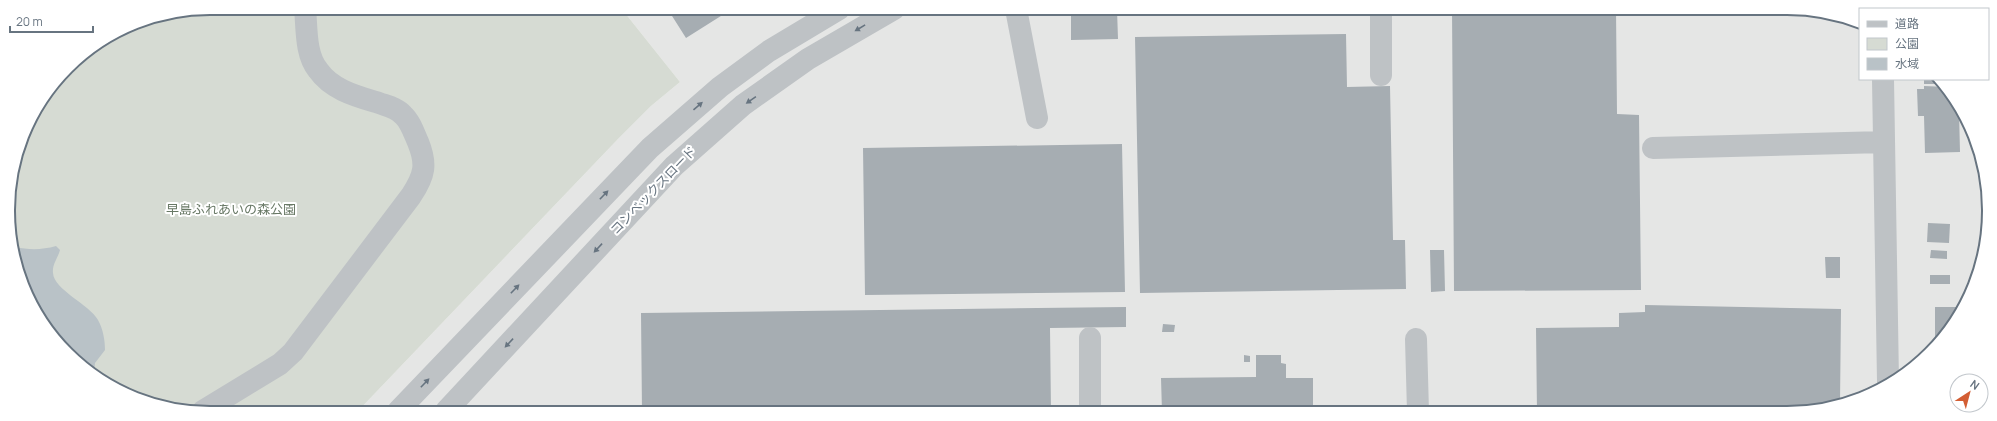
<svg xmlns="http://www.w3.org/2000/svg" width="1997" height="421" font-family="Manrope,'Noto Sans JP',sans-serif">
<rect width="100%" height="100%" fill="#f5f5f2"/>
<path fill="#e5e6e5" d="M621 8 1813 10 1860 26V79H1938L1947 87 1982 158 1987 237 1968 300 1930 354 1864 397 1800 413 358 411 618 139 651 106 680 82Z"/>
<path fill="#d6dbd3" d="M210 8H621L680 82 651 106 618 139 358 411H184L109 386 58 344 19 276 8 197 24 133 67 67 133 23Z"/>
<path fill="#b9c2c7" d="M56 246 60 250C58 258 52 264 53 273 54 290 89 304 98 320 103 329 105 340 105 350L95 363 94 374 58 344 19 276 15 247C29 250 42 250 56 246Z"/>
<path fill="#a6adb2" d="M667 8 703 9H732L686 38Z
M1071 9H1117L1118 39 1071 40Z
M1452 9H1616L1617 114 1639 115 1641 290 1454 291Z
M1346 34 1347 87 1390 86 1393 240H1405L1406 289 1140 293 1135 37Z
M1924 79H1938L1943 84H1924Z
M1924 86 1947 87 1959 111 1960 152 1925 153 1924 116H1918L1917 89H1924Z
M1122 144 1125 292 865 295 863 148Z
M1928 223 1950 224 1949 243 1927 242Z
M1430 250H1444L1445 291 1431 292Z
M1931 250 1947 251V259L1930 258Z
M1825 257H1840V278H1826Z
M1930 275H1950V284H1930Z
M1645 305 1841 309 1840 403 1800 413 1537 412 1536 328 1619 327V313L1645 312Z
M1126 307V327L1050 328 1051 412H642L641 313Z
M1935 307H1963L1935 346Z
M1163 324 1175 325 1174 332H1162Z
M1244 355 1250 356V362H1244Z
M1256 355H1281V363L1286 364V378H1313V412H1162L1161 378 1256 377Z"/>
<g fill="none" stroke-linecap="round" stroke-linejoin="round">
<path stroke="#b8bbbd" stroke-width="2.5" stroke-dasharray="2 2" stroke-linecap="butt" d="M396 8H404"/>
<path stroke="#bec2c5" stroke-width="22" d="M1016 9 1037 118
M1381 75V9
M1883 79 1888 381
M1653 148 1884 142
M1090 338V412
M1416 339 1418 412
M203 411 280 364 293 352 411 196C425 175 427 164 418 142 414 133 410 121 403 115 397 108 387 106 379 103 356 96 332 90 318 70 305 54 307 28 305 8
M398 411 650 148 720 87 769 51 839 9
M446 411 674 166 743 105 808 59 894 9"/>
</g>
<defs><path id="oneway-solid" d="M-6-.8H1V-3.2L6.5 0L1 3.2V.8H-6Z"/></defs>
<g fill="#677480">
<use href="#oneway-solid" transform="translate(860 28) rotate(149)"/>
<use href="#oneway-solid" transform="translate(751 100) rotate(145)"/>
<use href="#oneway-solid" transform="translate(698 106) rotate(-41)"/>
<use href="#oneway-solid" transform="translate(604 195) rotate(-46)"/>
<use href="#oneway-solid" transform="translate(598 248) rotate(133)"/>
<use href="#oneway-solid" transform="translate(515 289) rotate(-46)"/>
<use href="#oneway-solid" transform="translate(509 343) rotate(133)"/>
<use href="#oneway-solid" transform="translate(425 383) rotate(-46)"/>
</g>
<g text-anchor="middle" stroke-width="4" stroke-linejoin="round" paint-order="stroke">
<g font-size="13" fill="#677480" stroke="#fff">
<text transform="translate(653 190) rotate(-46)" y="5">コンベックスロード</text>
</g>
<g font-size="13" fill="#687865" stroke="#fff">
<text x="231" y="214">早島ふれあいの森公園</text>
</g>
</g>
<path d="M0 0H1997V421H0ZM210 15H1787A195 195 0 0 1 1982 210V211A195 195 0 0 1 1787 406H210A195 195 0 0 1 15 211V210A195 195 0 0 1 210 15Z" fill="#fff" fill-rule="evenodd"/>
<path fill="none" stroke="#677480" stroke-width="2" d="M210 15H1787A195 195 0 0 1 1982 210V211A195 195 0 0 1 1787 406H210A195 195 0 0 1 15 211V210A195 195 0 0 1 210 15Z"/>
<rect x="1859" y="8" width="130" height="72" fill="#ffffff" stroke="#c2c7cc"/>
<rect x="1867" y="21" width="20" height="6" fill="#bec2c5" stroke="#c2c7cc"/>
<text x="1895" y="28" font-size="12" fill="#677480">道路</text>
<rect x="1867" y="38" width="20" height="12" fill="#d6dbd3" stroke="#c2c7cc"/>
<text x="1895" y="48" font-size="12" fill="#677480">公園</text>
<rect x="1867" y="58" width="20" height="12" fill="#b9c2c7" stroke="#c2c7cc"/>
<text x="1895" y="68" font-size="12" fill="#677480">水域</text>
<g transform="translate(1969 393) rotate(36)"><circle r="19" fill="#ffffff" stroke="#c2c7cc"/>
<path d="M0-3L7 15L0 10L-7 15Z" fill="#d35e34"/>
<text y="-6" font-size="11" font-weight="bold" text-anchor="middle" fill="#677480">N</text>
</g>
<path d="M10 26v6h83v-6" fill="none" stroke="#677480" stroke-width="2"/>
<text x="16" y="26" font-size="12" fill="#677480" stroke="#ffffff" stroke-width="3" paint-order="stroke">20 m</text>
</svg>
